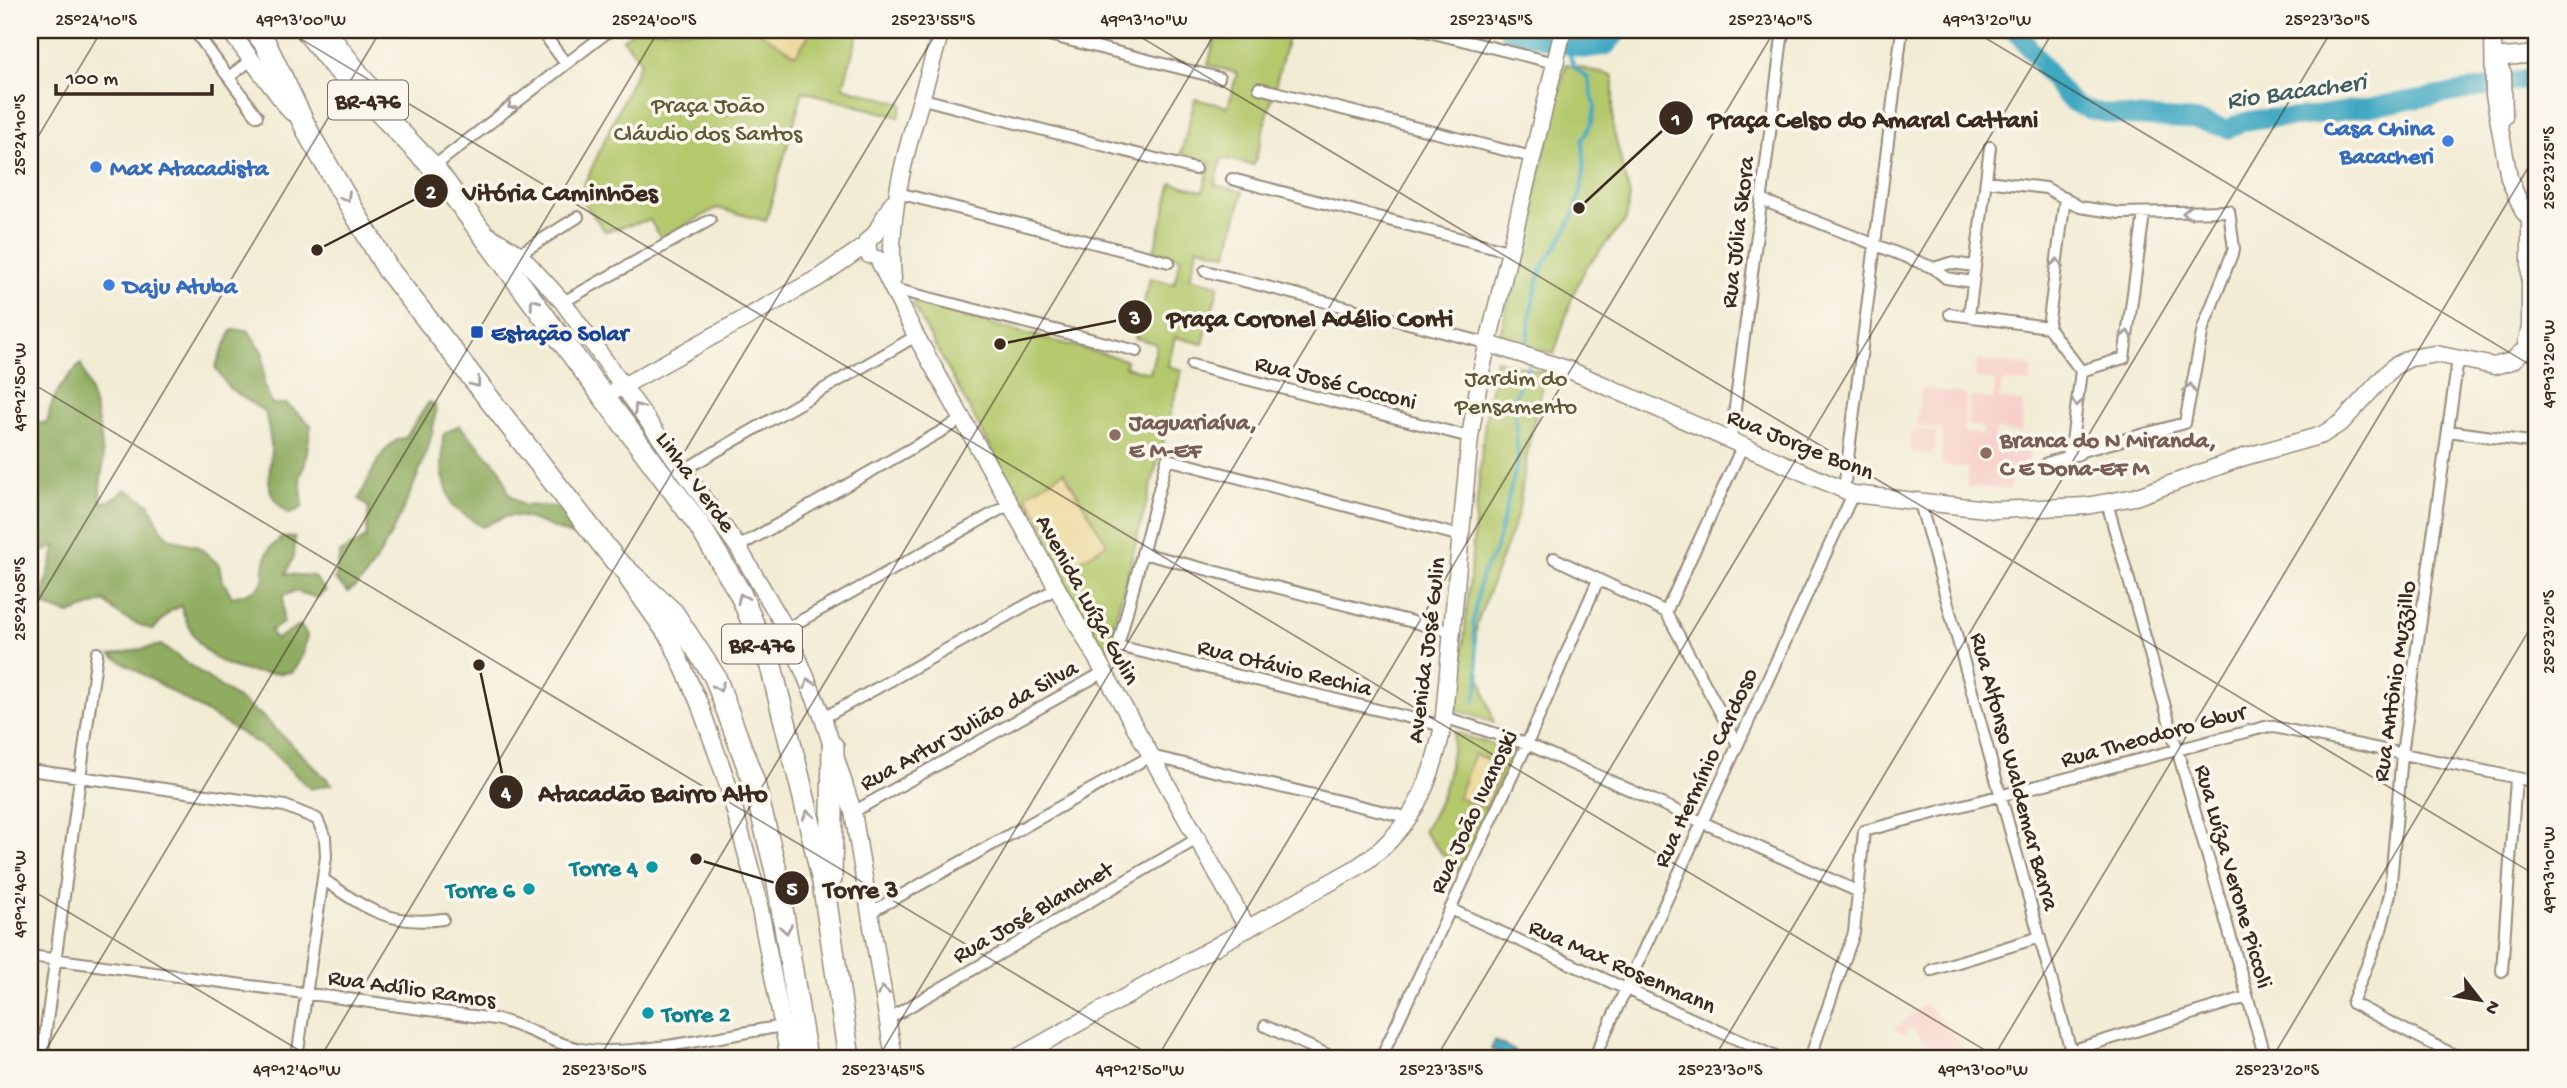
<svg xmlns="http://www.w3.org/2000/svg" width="2567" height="1088" font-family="'Gochi Hand',sans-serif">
<rect width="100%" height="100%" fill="#fbf7ec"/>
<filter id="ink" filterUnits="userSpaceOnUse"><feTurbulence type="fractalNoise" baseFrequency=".0143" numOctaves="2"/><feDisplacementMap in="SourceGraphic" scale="14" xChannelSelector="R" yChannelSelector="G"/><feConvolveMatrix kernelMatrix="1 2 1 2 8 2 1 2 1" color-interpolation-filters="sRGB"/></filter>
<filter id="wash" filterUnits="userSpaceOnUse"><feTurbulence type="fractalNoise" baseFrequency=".00686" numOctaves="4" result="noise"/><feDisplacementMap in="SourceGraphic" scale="28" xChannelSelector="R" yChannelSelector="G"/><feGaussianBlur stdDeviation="1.57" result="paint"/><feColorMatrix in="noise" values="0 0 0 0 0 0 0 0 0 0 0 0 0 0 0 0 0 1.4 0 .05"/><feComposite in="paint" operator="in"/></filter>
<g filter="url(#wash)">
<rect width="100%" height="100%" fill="#f2ecd5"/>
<path fill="#f7d0c9" d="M1977 360 2032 366 2030 383 2002 381 1999 399 2024 403 2021 433 1996 430 1994 437 2031 442 2028 470 2013 469 2010 490 1966 486 1968 468 1941 465 1943 430 1916 425 1921 388 1967 395 1963 432 1982 435 1984 428 1967 425 1971 396 1993 399 1996 381 1975 378Z
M1913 429 1937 431 1933 455 1910 452Z
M1926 1003 1968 1052 1962 1058H1938L1912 1028 1902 1035 1894 1029Z"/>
<path fill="#b4c86c" stroke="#787945" stroke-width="2" d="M634 30H859L843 87 903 104 899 117 803 91 766 221 717 208 661 239 650 220 605 231 579 196 641 61 623 39Z
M1217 30H1290L1254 165 1222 158 1215 185 1243 192 1227 254 1198 247 1190 278 1219 285 1203 344 1175 337 1168 366 1182 370 1105 658 912 303 1126 360 1125 367 1150 373 1157 344 1135 338 1150 278 1174 284 1181 258 1154 251 1172 183 1203 191 1211 162 1181 154 1195 99 1228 107 1237 73 1208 65Z
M1566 64 1613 76V128L1630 196 1626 220 1586 267 1573 295 1554 354 1499 339Z
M1496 360 1546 373 1529 442 1518 514 1477 623 1475 647 1480 676 1494 723 1457 710 1484 429Z
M1454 732 1515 752 1459 874 1423 831C1445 799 1451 769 1454 732Z"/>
<path fill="#8fac60" stroke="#656b3f" stroke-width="2" d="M232 330H248L263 353 264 386 272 404H287L311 425 305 464 300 476 303 507 290 514C262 495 270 480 271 451 271 437 268 425 265 412L229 388 215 367Z
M81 364C93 396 101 426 103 460 103 477 97 485 102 503L118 497 125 489 149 504 160 527 169 538 199 547 219 565 222 579 232 597C280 586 255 578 269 550 271 546 278 541 281 538L295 537 294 556 286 574 313 576 326 591 317 598 295 591 283 596V623L270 631 276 639 300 625 307 635 303 654 293 672C237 678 198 663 181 606L170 611 153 630C135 623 117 617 105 601L69 614 40 604 56 546 34 556 30 554V410L40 424 48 421C50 397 64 380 81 364Z
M429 402 435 405C441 436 386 553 364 578 360 584 353 588 348 592L335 580 340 553 366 538 369 508 359 499C369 480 382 440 405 438Z
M459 425 501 470 509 494 522 505 555 507 580 521 576 536C554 531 532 515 509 516 501 517 490 524 482 527L452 506 442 472 443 435Z
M161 645 261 715 332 784 310 789 272 752 111 655Z"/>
<path fill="#eeda9e" stroke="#94825e" stroke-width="2" d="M756 30H812L796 55Z
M1064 472 1107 544 1070 567 1026 495Z
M1474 754 1502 765 1486 808 1458 797Z"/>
<path fill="#41a8c1" stroke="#3e6970" stroke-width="2" d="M1495 1041 1515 1051 1512 1058 1491 1049Z"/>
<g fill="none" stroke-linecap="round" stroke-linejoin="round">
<path stroke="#41a8c1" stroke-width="3.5" d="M1528 351C1526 326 1533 301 1539 277 1542 263 1554 251 1561 239 1580 208 1588 176 1582 140L1592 123 1595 107 1588 78 1575 68 1565 44
M1475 701 1479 678 1473 624 1481 576 1495 552 1518 460 1514 398 1529 363"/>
<path stroke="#41a8c1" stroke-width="19" d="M1508 30 1584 49 1606 46 1620 30
M2013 30C2036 50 2048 79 2070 100 2090 119 2163 117 2191 120 2203 121 2216 126 2228 129 2255 113 2281 121 2311 116 2386 105 2462 92 2537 77"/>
</g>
</g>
<g filter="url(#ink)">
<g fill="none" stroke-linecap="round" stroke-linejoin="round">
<g stroke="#968b7a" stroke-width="14">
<path id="street" d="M194 30 257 116
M541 30 566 64
M1029 30 1219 78
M1421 30 1555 63
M229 77 251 60
M1259 88 1532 157
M923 99 1195 169
M433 167 610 30
M1232 179 1508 251
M1986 181 2046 188 2080 207 2119 213 2229 211 2234 249 2203 328 2185 423 2082 451
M898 193 1169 262
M1762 200 1934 268 1946 278 1973 282
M519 254 578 217
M1934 268 1950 263 1975 266
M1205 271 1486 343
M894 289 1137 351
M563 302 710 220
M1950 314 2048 327 2081 371 2072 442
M1969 316 1990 147
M2048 327 2065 198
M2458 359 2402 754 2390 894 2381 930 2352 1003 2460 1058
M1192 365 1470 437
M2081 371 2124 358 2144 214
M2448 431 2537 443
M1731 439 1783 30
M2068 448a7 7 0 1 1 14 0a7 7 0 1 1-14 0Z
M2047 463 2074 455
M682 471 916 336
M1844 490 1902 30
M1920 503 2071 1051
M2107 503 2265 1058
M738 547 963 419
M1142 553 1452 632
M1554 558 1666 612 1738 745
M1666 612 1743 445
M786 629 1010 504
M1444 717 1527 744 1859 892
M823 718 1057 588
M1443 726 1118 646 1167 459 1461 536
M30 770 285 806 317 819 325 837 326 857 297 1058
M853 812 1104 672
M323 879C364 908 391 927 443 919
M1450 909 1778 1058
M871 912 1151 756 1410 818
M30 956 495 1019C525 1025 550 1043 581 1049 633 1058 728 1034 784 1026
M1932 970 2040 937
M2502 971 2516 779
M888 1019 1197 839
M1265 1026 1335 1058
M42 1058 97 653
M1381 1058 1527 744 1598 580
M1594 1058 1853 494
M1810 1058 1854 933 1864 831 2269 726 2537 782
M2047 1058 2247 997"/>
</g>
<g stroke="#968b7a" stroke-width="19">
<path id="secondary" d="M229 30 291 112
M327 30 389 110
M2493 30 2494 95 2509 178 2523 211 2537 228
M2495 58 2503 74 2504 117
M2495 58 2537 54
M488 235 519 254 563 302 738 547 786 629 823 718 853 812 894 1058
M869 255 867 241 875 234 892 203
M878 259 916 336 1248 929
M893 279C885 196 920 110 941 30
M1486 343 1567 369 1853 494 1995 510 2086 506 2135 497 2244 457 2322 435 2342 422 2393 367 2410 358 2436 354 2494 366 2512 361 2525 349 2530 327V222
M614 391 818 278 866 245
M628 580 671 641 699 703 727 782 756 889 789 1058
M1016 1058 1356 868C1411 832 1430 788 1443 726L1470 437 1480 376 1563 30"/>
</g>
<g stroke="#968b7a" stroke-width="24">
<path id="highway" d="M255 30 265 43 311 138 387 268 615 560 673 613 715 677 754 783 776 871 806 1058
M306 30 333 64 433 167 699 525 740 593 771 666 804 798 823 882 849 1058
M831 879 833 747"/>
</g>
<use href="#street" stroke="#fff" stroke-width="10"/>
<use href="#secondary" stroke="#fff" stroke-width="16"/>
<use href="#highway" stroke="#fff" stroke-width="21"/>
</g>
<defs><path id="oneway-chevron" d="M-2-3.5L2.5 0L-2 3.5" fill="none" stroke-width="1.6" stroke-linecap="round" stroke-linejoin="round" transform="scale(1.75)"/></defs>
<g stroke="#a79f9a">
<use href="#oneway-chevron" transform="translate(512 105) rotate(142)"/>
<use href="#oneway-chevron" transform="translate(346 197) rotate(59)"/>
<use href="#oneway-chevron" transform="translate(2187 213) rotate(178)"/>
<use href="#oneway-chevron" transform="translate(2057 263) rotate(-83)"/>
<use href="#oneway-chevron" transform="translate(534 303) rotate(-127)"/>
<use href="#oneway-chevron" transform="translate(2127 335) rotate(-82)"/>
<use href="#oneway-chevron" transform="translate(476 383) rotate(52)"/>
<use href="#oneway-chevron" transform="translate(2190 388) rotate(-81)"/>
<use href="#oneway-chevron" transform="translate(2077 402) rotate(98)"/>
<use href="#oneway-chevron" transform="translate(638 408) rotate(-125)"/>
<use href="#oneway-chevron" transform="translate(742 598) rotate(-115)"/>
<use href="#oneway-chevron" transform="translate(809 683) rotate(-112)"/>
<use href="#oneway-chevron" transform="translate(719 687) rotate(70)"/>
<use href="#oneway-chevron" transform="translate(808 815) rotate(-103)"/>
<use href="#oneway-chevron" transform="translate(786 929) rotate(81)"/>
<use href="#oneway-chevron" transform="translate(883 991) rotate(-99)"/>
</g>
</g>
<path fill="none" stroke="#3b2a1e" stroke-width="2" stroke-opacity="0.45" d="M286 30 1998 1058M1129 30 2537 876M1972 30 2537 369M30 150 102 30M30 382 1155 1058M30 614 381 30M30 889 312 1058M41 1058 659 30M320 1058 938 30M599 1058 1217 30M878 1058 1496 30M1157 1058 1775 30M1436 1058 2054 30M1714 1058 2332 30M1993 1058 2537 153M2272 1058 2537 617"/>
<g fill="#3f7fe0" stroke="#fbf7ec" stroke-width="2.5">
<circle cx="2448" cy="141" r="7"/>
<circle cx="96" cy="167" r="7"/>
<circle cx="109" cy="285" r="7"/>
</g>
<rect fill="#1a4fb4" stroke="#fbf7ec" stroke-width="2.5" x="470" y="325" width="14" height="14" rx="3.5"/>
<g fill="#8d6e63" stroke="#fbf7ec" stroke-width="2.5">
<circle cx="1115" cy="435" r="7"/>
<circle cx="1986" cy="453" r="7"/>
</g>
<g fill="#0f9aa8" stroke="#fbf7ec" stroke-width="2.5">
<circle cx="652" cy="867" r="7"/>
<circle cx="529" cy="889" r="7"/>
<circle cx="648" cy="1013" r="7"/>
</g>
<g text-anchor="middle" stroke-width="7" stroke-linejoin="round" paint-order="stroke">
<g fill="#fbf7ec" stroke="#75685c" stroke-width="2">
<rect x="328" y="80.5" width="80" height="39" rx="5"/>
<rect x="722" y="624.5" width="80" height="39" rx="5"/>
</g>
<g font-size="23" font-weight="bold" fill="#3b2a1e">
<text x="368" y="108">BR-476</text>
<text x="762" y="652">BR-476</text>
</g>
<g font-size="24" fill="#5f5935" stroke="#fbf7ec">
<text x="708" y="112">Praça João<tspan x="708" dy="28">Cláudio dos Santos</tspan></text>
<text x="1516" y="385">Jardim do<tspan x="1516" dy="28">Pensamento</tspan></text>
</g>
<g font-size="24" font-weight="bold" fill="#366cbe" stroke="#fbf7ec" text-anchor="start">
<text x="2434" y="135" text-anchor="end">Casa China<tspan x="2434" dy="28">Bacacheri</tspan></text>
<text x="110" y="175">Max Atacadista</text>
<text x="123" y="293">Daju Atuba</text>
</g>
<g font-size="24" fill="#3b2a1e" stroke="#fbf7ec">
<text transform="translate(1736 232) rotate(-83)" y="8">Rua Júlia Skora</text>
<text transform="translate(1336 381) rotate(14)" y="8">Rua José Cocconi</text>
<text transform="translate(1801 443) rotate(22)" y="8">Rua Jorge Bonn</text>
<text transform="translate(697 481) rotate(54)" y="8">Linha Verde</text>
<text transform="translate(1089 599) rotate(61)" y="8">Avenida Luíza Gulin</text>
<text transform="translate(1425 650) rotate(-83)" y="8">Avenida José Gulin</text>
<text transform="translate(1285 666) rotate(14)" y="8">Rua Otávio Rechia</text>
<text transform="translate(2393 681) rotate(-82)" y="8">Rua Antônio Muzzillo</text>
<text transform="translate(968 724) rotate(-29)" y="8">Rua Artur Julião da Silva</text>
<text transform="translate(2153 734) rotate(-15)" y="8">Rua Theodoro Gbur</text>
<text transform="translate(1704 767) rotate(-65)" y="8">Rua Hermínio Cardoso</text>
<text transform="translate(2016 771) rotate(75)" y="8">Rua Alfonso Waldemar Barra</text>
<text transform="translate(1472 811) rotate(-65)" y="8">Rua João Ivanoski</text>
<text transform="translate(2235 876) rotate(74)" y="8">Rua Luíza Verone Piccoli</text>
<text transform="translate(1032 911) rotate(-30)" y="8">Rua José Blanchet</text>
<text transform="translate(1623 965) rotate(24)" y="8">Rua Max Rosenmann</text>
<text transform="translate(412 987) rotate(8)" y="8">Rua Adílio Ramos</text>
</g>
<g font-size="24" font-weight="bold" fill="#164399" stroke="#fbf7ec" text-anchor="start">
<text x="491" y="340">Estação Solar</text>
</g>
<g font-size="24" font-weight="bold" fill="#785e54" stroke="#fbf7ec" text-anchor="start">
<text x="1129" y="429">Jaguariaíva,<tspan x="1129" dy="28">E M-EF</tspan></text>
<text x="2000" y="447">Branca do N Miranda,<tspan x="2000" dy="28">C E Dona-EF M</tspan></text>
</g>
<g font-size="24" font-weight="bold" fill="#0d838f" stroke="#fbf7ec" text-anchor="end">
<text x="638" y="875">Torre 4</text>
<text x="515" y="897">Torre 6</text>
<text x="662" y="1021" text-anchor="start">Torre 2</text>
</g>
<g font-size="26" font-style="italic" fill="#3d5c5f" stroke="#fbf7ec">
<text transform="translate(2296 89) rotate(-8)" y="9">Rio Bacacheri</text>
</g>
</g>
<path fill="none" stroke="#3b2a1e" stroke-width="2.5" d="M1579 208L1676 118M317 250L431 191M1000 344L1135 317M479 665L506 792M696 859L792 888"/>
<g fill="#3b2a1e" stroke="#fbf7ec" stroke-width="2.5">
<circle cx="1579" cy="208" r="7"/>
<circle cx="317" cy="250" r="7"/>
<circle cx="1000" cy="344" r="7"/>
<circle cx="479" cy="665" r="7"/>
<circle cx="696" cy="859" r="7"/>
<circle cx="1676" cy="118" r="18"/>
<circle cx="431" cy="191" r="18"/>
<circle cx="1135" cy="317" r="18"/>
<circle cx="506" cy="792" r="18"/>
<circle cx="792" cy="888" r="18"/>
</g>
<g font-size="21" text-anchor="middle" font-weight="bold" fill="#fff">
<text x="1676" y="125">1</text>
<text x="431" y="198">2</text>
<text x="1135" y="324">3</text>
<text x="506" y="799">4</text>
<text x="792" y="895">5</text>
</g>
<g font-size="26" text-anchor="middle" font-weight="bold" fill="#3b2a1e" stroke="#fbf7ec" stroke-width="7" stroke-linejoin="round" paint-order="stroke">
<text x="1873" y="127">Praça Celso do Amaral Cattani</text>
<text x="560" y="200">Vitória Caminhões</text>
<text x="1310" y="326">Praça Coronel Adélio Conti</text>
<text x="653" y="801">Atacadão Bairro Alto</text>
<text x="861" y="897">Torre 3</text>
</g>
<rect width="2567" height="1088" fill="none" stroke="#fbf7ec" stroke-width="77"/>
<g transform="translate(2480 1000) rotate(121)" stroke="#fbf7ec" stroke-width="5" paint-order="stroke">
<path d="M0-5L12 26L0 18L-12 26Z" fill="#3b2a1e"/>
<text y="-10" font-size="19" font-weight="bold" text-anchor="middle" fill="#3b2a1e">N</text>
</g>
<path d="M56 84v10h156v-10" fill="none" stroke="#3b2a1e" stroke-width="3.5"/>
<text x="66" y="84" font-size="21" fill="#3b2a1e" stroke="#fbf7ec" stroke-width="5" paint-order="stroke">100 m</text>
<rect x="38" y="38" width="2490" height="1012" fill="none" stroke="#3b2a1e" stroke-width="2.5"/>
<g font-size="18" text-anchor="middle" fill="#3b2a1e">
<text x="96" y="25">25°24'10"S</text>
<text x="301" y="25">49°13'00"W</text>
<text x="654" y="25">25°24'00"S</text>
<text x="933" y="25">25°23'55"S</text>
<text x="1144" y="25">49°13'10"W</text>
<text x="1491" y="25">25°23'45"S</text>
<text x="1770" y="25">25°23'40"S</text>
<text x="1987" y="25">49°13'20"W</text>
<text x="2327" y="25">25°23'30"S</text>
<text transform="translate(19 135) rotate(-90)" y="6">25°24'10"S</text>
<text transform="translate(2548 168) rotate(-90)" y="6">25°23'25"S</text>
<text transform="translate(2548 364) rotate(-90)" y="6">49°13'20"W</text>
<text transform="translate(19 387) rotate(-90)" y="6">49°12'50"W</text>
<text transform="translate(19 599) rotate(-90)" y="6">25°24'05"S</text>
<text transform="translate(2548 632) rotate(-90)" y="6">25°23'20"S</text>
<text transform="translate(2548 870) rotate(-90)" y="6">49°13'10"W</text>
<text transform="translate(19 894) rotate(-90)" y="6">49°12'40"W</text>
<text x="297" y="1075">49°12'40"W</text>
<text x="604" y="1075">25°23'50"S</text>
<text x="883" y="1075">25°23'45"S</text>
<text x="1140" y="1075">49°12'50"W</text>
<text x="1441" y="1075">25°23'35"S</text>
<text x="1720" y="1075">25°23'30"S</text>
<text x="1983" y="1075">49°13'00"W</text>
<text x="2277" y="1075">25°23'20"S</text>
</g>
</svg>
